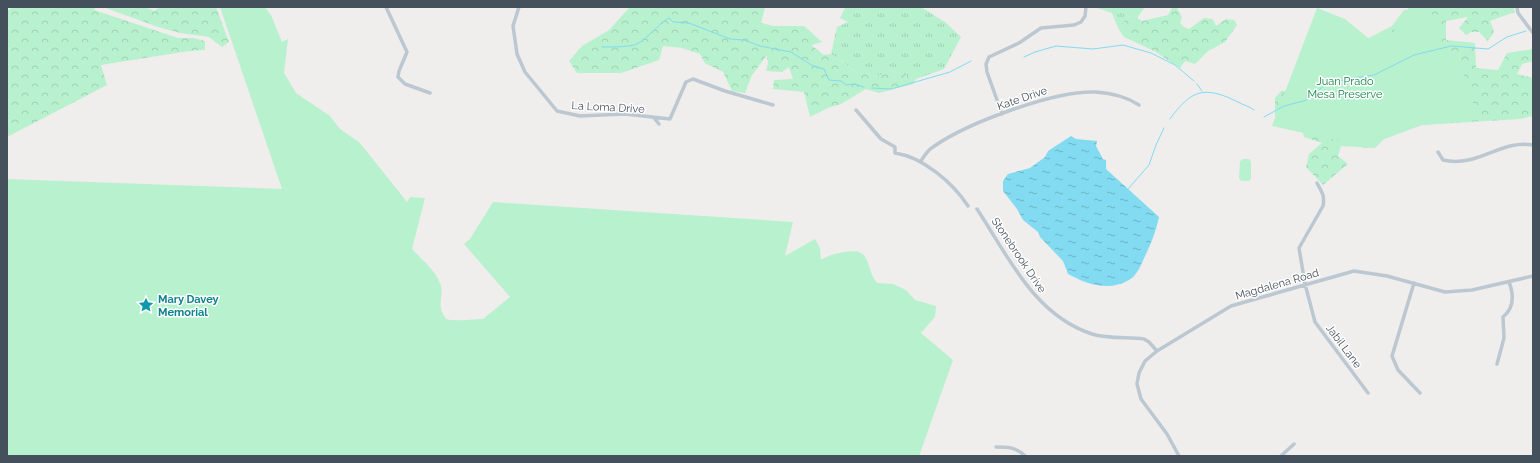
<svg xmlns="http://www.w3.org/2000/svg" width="1540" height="463" font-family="Raleway,sans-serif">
<defs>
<pattern id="grass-tufts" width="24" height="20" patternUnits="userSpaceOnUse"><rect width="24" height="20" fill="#b8f1ce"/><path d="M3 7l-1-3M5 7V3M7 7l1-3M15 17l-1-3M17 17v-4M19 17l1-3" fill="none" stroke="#9fd0b3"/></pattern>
<pattern id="forest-crowns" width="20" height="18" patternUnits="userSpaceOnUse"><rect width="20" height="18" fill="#b8f1ce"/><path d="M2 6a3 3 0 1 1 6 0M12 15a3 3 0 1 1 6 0" fill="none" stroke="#9fd0b3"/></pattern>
<pattern id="water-ripples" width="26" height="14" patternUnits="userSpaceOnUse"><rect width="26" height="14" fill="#82dbf1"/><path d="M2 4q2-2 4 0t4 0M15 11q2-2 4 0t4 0" fill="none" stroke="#6cb4c6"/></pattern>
</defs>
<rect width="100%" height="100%" fill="#f0eded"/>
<path fill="url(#grass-tufts)" d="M921 7 945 22 961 37 944 69 916 79 889 70 879 76 858 73 831 54 837 27 848 22 840 18 845 8Z
M1094 7H1145L1137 18 1131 14 1118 28 1112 13Z"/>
<path fill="url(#forest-crowns)" d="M13 7H95L94 10 178 38H193L205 41V50L189 51 101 65 107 85 7 137V11Z
M103 7H145L154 11 161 7H216L229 42 222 47 209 37 180 33 158 27Z
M630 7H765L761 23 774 26H804L822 42 811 45 824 55 831 54 858 73 879 76 889 70 916 79 913 84 879 93 866 89 841 104 828 108 810 117 804 92 773 89 774 80 793 79 789 67 782 72 766 71 768 63 767 55 752 75 745 93 732 91 723 72 705 63 700 54 682 48 663 46 659 60 621 73H577L569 61 582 46 609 30Z
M1427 7H1514L1515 12 1490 21 1494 32 1488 41 1479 32H1471L1466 35 1459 28 1468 17 1446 21V40L1475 43 1476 68 1498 70 1507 53 1533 49V61L1522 64 1517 74 1533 78V116L1520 119 1422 125 1390 133 1375 148 1341 146 1338 156 1348 164 1323 185 1306 167 1309 154 1322 143 1304 137 1300 122 1275 121V98L1281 91H1300L1363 41 1392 26 1404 10 1426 9Z
M1172 8H1177L1182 17 1180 23 1184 27 1189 29 1204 18 1213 19 1216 26 1226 19 1234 20 1237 25 1225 42 1208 51 1195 64 1185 61 1180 68 1154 51 1124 37 1118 28 1131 14 1142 21 1168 15Z"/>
<path fill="#b8f1ce" d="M220 7H265L271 15 282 42 288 39 284 73 296 93 330 116 340 129 360 143 407 202 410 197 425 198 412 249C421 259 435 270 440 283 445 297 435 304 446 319 458 322 470 319 483 319L510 297 464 244 470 239 493 202 793 222 785 256 815 239 820 248 821 260C828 255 835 254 844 252 873 247 864 266 877 283L893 284 906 290 915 300 936 306 935 317 921 333 953 360 919 456H7V179L282 189Z
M1409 7H1428L1447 54 1457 56 1479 120 1422 125 1374 143 1372 148 1272 126 1317 8 1345 19 1373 42C1396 34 1398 28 1409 7Z
M1243 159H1249L1251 162V178L1249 181H1241L1239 178 1240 161Z"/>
<path fill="url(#water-ripples)" d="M1071 136 1076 139 1097 141 1096 146 1103 159 1106 160V169L1159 217C1156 231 1152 241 1146 254 1142 262 1138 275 1129 280 1109 292 1086 284 1068 274L1063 261 1040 237 1038 232 1023 220 1017 209 1003 191V181L1008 174 1030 168 1045 157 1048 151Z"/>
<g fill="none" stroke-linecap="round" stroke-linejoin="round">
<path stroke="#82dbf1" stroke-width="1" d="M602 47C610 47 627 47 634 45 646 42 656 25 669 18L673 22 689 23 730 39 744 40 760 46 791 52 813 66
M1024 57 1035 52 1056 46 1093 49 1123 45 1151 53 1175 65 1194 81
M813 66 824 69 829 80 841 81 846 85 854 84 864 87
M1197 84 1202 91
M872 88 891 89 950 72 971 61
M1264 117 1284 106 1307 100 1325 85 1347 79 1374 75 1414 55 1451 46 1488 49 1507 37 1526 31
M1170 119C1191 90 1204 85 1238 102 1243 105 1249 106 1254 110
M1128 189 1149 165 1156 145 1164 128"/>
<path stroke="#bcc8d1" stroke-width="3.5" d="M386 7 407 52 399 71 398 77 405 84 430 93
M519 7 513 26 517 54 525 72 557 111 580 116 625 114 670 119 686 82 693 79 725 91 773 105
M1517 7 1518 13 1533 33
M856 110 881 139 895 147V153C923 157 953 183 968 206
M1002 114 987 72 986 64 989 57 1019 43 1041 28 1074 25 1081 22 1085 16 1086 7
M654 118 659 124
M1438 152 1443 160C1478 168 1501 139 1533 145
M921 161C924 156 928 150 933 147 967 123 1055 90 1096 92 1111 93 1127 97 1139 105
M1317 183C1322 192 1325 196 1323 206L1299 248 1305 284 1315 322 1368 393
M977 209C1008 256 1034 315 1092 334 1108 339 1128 337 1144 339L1149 342 1157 351
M1414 283 1392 356 1398 370 1420 393
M1497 364 1504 338 1503 317C1514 308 1514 295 1509 282
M996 447C1008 447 1016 447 1025 456
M1179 456 1167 434 1141 399 1137 384 1139 373 1145 361 1157 351 1231 306 1354 271 1387 276 1445 292 1472 290 1533 276
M1281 456 1294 444"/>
</g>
<defs>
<g id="sight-bare" transform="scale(1.2)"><path d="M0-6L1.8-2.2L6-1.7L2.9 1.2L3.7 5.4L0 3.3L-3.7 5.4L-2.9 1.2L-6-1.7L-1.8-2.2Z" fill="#0f9aa8" stroke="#fff" stroke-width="2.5" paint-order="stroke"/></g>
</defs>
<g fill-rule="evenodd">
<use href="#sight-bare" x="146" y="305"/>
</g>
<g text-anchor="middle" stroke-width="3" stroke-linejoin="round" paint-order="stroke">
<g font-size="11" fill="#118148" stroke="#fff">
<text x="1345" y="85">Juan Prado<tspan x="1345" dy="13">Mesa Preserve</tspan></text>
</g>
<g font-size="11" fill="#44515c" stroke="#fff">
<text transform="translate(1022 98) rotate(-19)" y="4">Kate Drive</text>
<text transform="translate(608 107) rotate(3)" y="4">La Loma Drive</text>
<text transform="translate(1019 255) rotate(56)" y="4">Stonebrook Drive</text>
<text transform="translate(1277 284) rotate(-16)" y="4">Magdalena Road</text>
<text transform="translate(1344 346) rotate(53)" y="4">Jabil Lane</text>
</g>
<g font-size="11" font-weight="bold" fill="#0d838f" stroke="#fff" text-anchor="start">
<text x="158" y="303">Mary Davey<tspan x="158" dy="13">Memorial</tspan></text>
</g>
</g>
<rect width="1540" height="463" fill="none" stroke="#44515c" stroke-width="16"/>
</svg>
